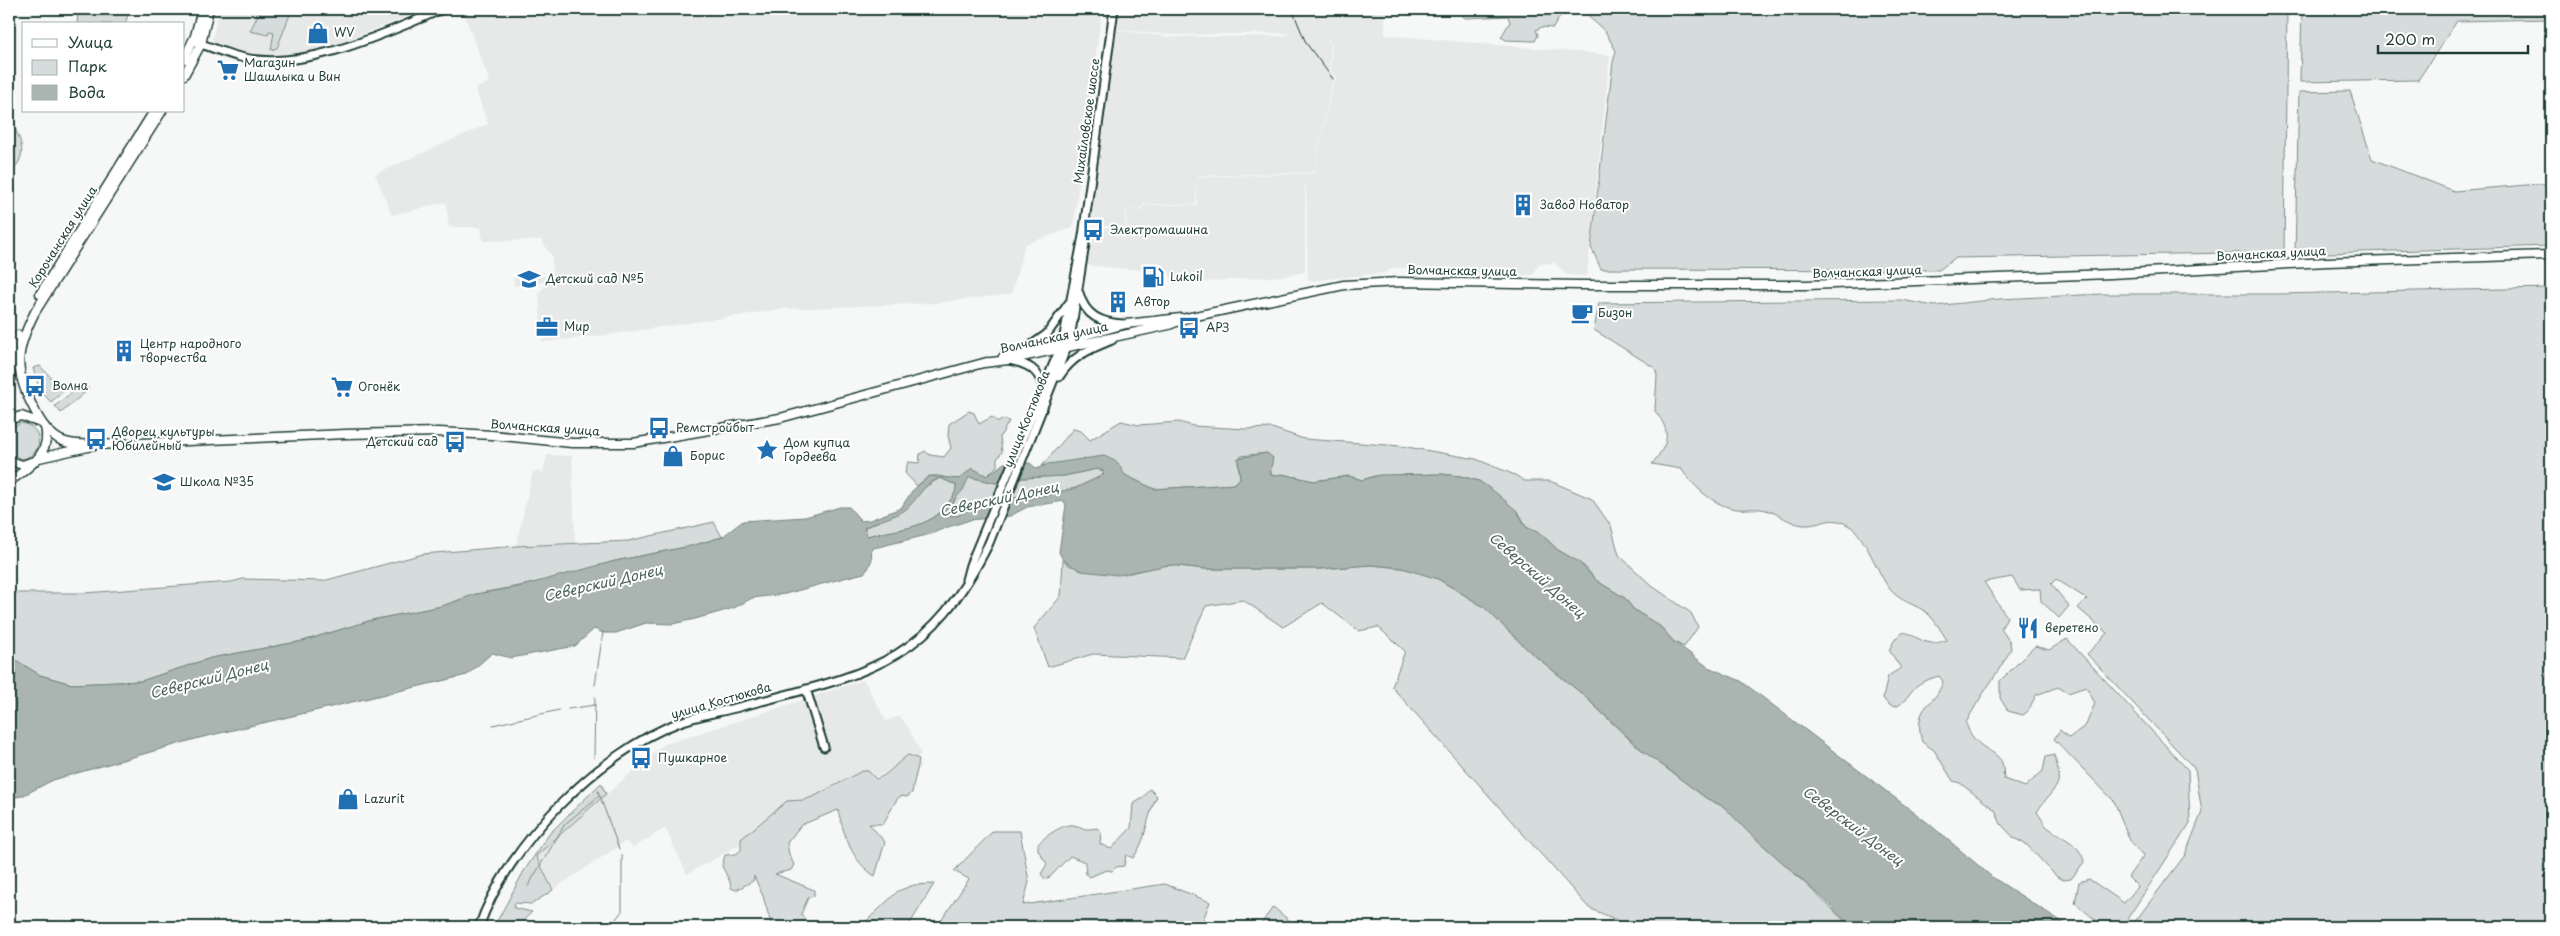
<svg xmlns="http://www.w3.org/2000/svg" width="2560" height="936" font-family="'Playpen Sans',sans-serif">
<rect width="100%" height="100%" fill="#f6f7f7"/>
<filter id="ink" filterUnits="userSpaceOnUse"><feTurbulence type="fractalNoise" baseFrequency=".02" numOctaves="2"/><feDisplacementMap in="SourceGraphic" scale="10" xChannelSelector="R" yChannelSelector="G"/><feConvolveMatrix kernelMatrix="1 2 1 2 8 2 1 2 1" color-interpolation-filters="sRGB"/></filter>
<g filter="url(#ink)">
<path fill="#e6e9e8" d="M219 9H426L332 46 277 58 242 54 212 41Z
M462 9H1102L1073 228 1025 244 1011 294 935 303 783 309 600 336 542 342 539 292 553 279 552 256 541 240 483 241 481 227H449L446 202 392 215 375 174 488 124 475 89 490 82Z
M1119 9H1385V35L1610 55 1587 276 1567 275 1555 263 1539 264 1533 275 1412 272 1405 268H1392L1384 273 1308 281 1306 185 1312 184 1305 185V272L1283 276 1174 284 1168 270 1125 269 1086 265 1090 227 1126 228 1127 209 1141 210 1144 205H1197V177L1314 173 1333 82 1337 79 1330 68 1332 44 1324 33 1331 44 1329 69 1335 78 1332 82 1314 172 1197 176 1196 204H1144L1140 209H1126L1125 227 1090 225 1116 30 1169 37 1283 36 1291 33 1168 35 1116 29Z
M544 272 545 282 514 286 513 276Z
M547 455 572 456 575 543 516 546 533 471 543 472Z
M864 680 886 721 900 716 908 727 921 754 908 764 774 815 746 841 687 874 665 828 633 848 626 841 554 889 536 856 663 745Z"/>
<path fill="#d6dcdb" stroke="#7a8c88" d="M73 9H130L125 24H77L78 12Z
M261 9 291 12 277 48 271 50 274 32 269 31 268 35 250 31Z
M1455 9H1559L1562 13 1553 28 1542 27 1536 30 1538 35 1535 41 1506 40 1501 37 1510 22 1508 16 1465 18Z
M1588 9H2287L2284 252 1955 258 1939 270 1601 269 1591 247 1613 62 1616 51 1605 31 1590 18Z
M2302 9H2551V19L2457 21 2418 80 2300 82Z
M2350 91 2372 159 2454 191 2551 183V246L2295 254 2299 92Z
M9 116C20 139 31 154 9 174Z
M2551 288V927H2131L2185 855 2202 812 2195 769 2087 654 2107 633 2078 608 2087 599 2056 579 2051 584 2069 606 2059 618 2041 601 2040 589 2020 590 2012 577 1984 582 2007 617 2001 629 2010 642 2011 649C1997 675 1979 697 1966 723 1974 750 1997 749 2002 763 2004 767 2003 774 2004 779L2025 787 2043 771 2046 757 2054 755C2065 791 2055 783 2037 812 2040 816 2043 822 2046 826 2059 837 2081 843 2084 862L2071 879 2064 880 2057 877 2027 845 2014 838 2001 824 1995 810 1960 783 1953 781 1934 750 1922 742C1912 702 1936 708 1943 681L1939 676C1933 678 1925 680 1919 684 1908 691 1898 721 1883 698L1888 676 1901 668 1889 650C1905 618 1908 639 1931 643 1936 644 1943 641 1947 640 1941 631 1933 616 1923 610 1911 603 1898 600 1889 588 1878 573 1864 535 1851 527 1830 513 1823 526 1804 525 1789 524 1779 513 1766 510 1755 507 1742 511 1731 508 1709 502 1695 487 1681 469L1652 464C1669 443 1672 432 1655 411L1657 375 1655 368 1594 330 1599 303 1901 300 1934 306 2000 299 2103 294H2279Z
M40 366 64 391 51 402C40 392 37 383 33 368Z
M83 383 89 389 61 413 55 406Z
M969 411 974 413 979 424 992 417 998 422 1004 419 1009 421 1000 437 1002 452 997 459V466L987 476 974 469 959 479C937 479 936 468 917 486L905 473 908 462 919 463 920 454 925 451 930 455 944 457 951 448 948 436 949 424Z
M1121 421 1139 425 1179 422 1193 426 1246 429 1272 428 1304 439 1401 446 1476 459 1515 475 1524 481H1550L1592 499 1611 526 1619 555 1652 586 1691 613 1698 627 1684 647 1673 641 1661 627 1633 609 1625 598 1597 581 1584 566 1558 550 1541 534 1526 527 1521 516 1479 481 1460 476 1441 474 1374 476 1362 480 1349 476 1314 481 1282 474 1272 476 1267 453 1241 456 1238 462 1240 478 1234 484 1154 489 1125 475 1098 457 1042 466 1073 429 1081 431 1090 440Z
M22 423C43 427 45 453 23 459L9 454V428Z
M1097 469 1104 471 1103 475 1076 488 1023 500 1013 497 967 509 958 516H949L955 499 969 477 996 483 1023 478 1064 476Z
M940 478 956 485C957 491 953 497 949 502 931 530 895 529 867 536L864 528 907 508 922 489Z
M714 522 722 537 691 546 615 561 551 580 476 594 442 606 372 620 303 641 211 658 141 681 72 684 40 675 9 656V593H85L231 582 243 579 323 581 423 554 516 546 628 541Z
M1063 560 1070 566 1131 573 1154 566 1169 565 1206 569H1320L1371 565 1402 568 1424 573 1438 579 1484 607 1529 651 1581 693 1634 744 1706 798 1724 807 1851 927H1633L1589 908 1392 687 1405 651 1378 627 1359 631 1322 603 1283 627 1243 600 1206 606 1182 658 1093 654 1048 667 1034 628 1061 596Z
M2067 639 2188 770 2190 823 2122 927H2104L2075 903 2079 882 2089 879 2124 903 2138 887 2128 877 2144 855 2131 843 2114 801 2054 739 2060 730 2069 738 2086 725 2095 703 2086 687 2068 693 2058 687 2036 695 2028 711 2023 715 2008 711 2000 698V681L2035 646 2049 650Z
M908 755 919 759C918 771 913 781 912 793L907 797 901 796 897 799 883 824H869L885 842 875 876C852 862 844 835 838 810L801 825 787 843 789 854 794 865 791 870 775 874 814 890V896L808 898 801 914 811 927H772L763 896 754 876 753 881 736 890 731 888 730 882 722 866 725 855 736 854 741 850V839L787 801 804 800 815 796 862 771H868L876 779C889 775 896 763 908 755Z
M601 783 606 794 536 856 553 890 532 904 515 903 514 908 532 912 516 927H494L524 871 550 833Z
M1150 789 1157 796C1146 817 1147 840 1133 858L1126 855 1124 866 1116 867 1112 871 1106 870 1090 877 1086 874 1085 862 1070 856 1050 877 1045 879 1041 874 1047 864 1038 850V844C1044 837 1064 823 1073 825 1085 827 1082 831 1097 828L1101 832 1100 844 1111 849 1131 828 1133 804 1143 798Z
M993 831H1020L1029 882 1023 905 1165 884 1210 902 1200 927H937L969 879 954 871Z
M934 884 908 927H860L898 891 914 885Z
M1273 907 1297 927H1259Z"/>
<path fill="#aab5b1" stroke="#72857f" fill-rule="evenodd" d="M1267 453 1273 458 1270 473 1272 476 1282 474 1314 481 1349 476 1362 480 1379 475 1441 474 1460 476 1479 481 1495 492 1517 511 1526 527 1541 534 1558 550 1579 562 1597 581 1625 598 1633 609 1661 627 1673 641 1708 667 1741 681 1928 823 1992 877 2070 927H1851L1826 901 1748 832 1724 807 1706 798 1643 751 1581 693 1529 651 1484 607 1438 579 1402 568 1371 565 1320 569H1206L1169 565 1118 575 1081 571 1063 560 1059 552 1066 505 1064 501 1027 507 1010 516 970 520 945 528 931 534 874 548 871 549 872 559 868 569 864 573 848 577 785 594 752 598 734 608 695 619 672 624 646 623 616 633H603L594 629 575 646 511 658 492 653 467 675 199 738 53 780 22 796 9 798V656L40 675 72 684 141 681 211 658 303 641 372 620 442 606 476 594 518 587 615 561 691 546 722 537 743 521 805 517 840 507H849L861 521 870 520 901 508 912 491 929 476 959 479 972 468 987 476 1004 463H1030L1037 469 1048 464 1104 456 1117 462 1125 475 1154 489 1235 484 1240 478 1238 458ZM1097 469 1104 471 1103 475 1076 488 1023 500 1014 497 967 509 958 516 949 515 955 499 963 490 969 477 996 483 1023 478 1064 476ZM940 478 956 485C957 491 953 497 949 502 931 530 895 529 867 536L864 528C877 520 896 517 905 510 918 500 923 483 940 478Z"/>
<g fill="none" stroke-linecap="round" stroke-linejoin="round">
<path stroke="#72857f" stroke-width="1" d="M595 685 603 632
M568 709 595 705
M493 725 559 710
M594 758 595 697
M598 791 619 849
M528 886 565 824 599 796
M610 927 622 911V855"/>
<g stroke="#1f3d34" stroke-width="11">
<path id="secondary" d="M193 41C208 46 224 53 240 57 303 73 385 33 443 9
M1079 293C1085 316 1101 323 1123 324
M1026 349 1047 334 1069 303
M1009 360C1028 364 1038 369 1044 388
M1059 377C1072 356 1090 349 1112 340
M966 580 970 565 1063 341 1083 236 1114 9
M806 689 824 747
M479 927C507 845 599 752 680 722 699 715 720 712 739 707 863 674 927 668 989 543L1070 339 1085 244 1083 236"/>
</g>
<g stroke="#1f3d34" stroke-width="11">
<path id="primary" d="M184 59 195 36 202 9
M184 75 201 44 209 9
M162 111 35 312C16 349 13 369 33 407 39 419 45 430 57 438 67 445 82 444 95 445L346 434 439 432 492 435 572 443H633L780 418 987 362
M40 294 154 111
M1003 357 1126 324 1181 318
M984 363 1008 360 1169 325 1186 318 1344 285 1399 282 1581 285H1806L2111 274 2327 262 2551 255
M9 382 18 335
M9 420 21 416 41 423
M39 458 88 447
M9 461 23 465 31 462
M9 482C28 468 52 454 45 427"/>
</g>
<use href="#secondary" stroke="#fff" stroke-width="7"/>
<use href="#primary" stroke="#fff" stroke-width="8"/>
<path stroke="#1f3d34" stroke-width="1" d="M1292 9 1306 43 1333 79"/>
</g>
</g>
<defs>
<g id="shop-bare" transform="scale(1.725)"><path d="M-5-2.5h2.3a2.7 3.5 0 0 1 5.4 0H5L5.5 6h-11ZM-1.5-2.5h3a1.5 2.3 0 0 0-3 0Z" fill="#1f6fb2" stroke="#fff" stroke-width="2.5" paint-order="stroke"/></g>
<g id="supermarket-bare" transform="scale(1.725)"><path d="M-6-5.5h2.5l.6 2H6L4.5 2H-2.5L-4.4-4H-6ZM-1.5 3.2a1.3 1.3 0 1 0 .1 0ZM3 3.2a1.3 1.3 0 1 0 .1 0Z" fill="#1f6fb2" stroke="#fff" stroke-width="2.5" paint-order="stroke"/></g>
<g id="building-bare" transform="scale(1.725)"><path d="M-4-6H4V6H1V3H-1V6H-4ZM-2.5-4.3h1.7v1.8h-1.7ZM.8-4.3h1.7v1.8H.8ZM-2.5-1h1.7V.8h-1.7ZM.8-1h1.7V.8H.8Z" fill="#1f6fb2" stroke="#fff" stroke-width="2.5" paint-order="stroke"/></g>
<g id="bus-bare" transform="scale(1.725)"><path d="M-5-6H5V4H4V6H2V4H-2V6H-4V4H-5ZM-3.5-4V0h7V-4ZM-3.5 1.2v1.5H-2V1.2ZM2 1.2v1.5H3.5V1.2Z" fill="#1f6fb2" stroke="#fff" stroke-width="2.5" paint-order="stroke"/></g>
<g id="fuel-bare" transform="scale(1.725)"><path d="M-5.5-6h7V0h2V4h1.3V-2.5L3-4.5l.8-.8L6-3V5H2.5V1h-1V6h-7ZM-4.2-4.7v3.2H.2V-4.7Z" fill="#1f6fb2" stroke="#fff" stroke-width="2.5" paint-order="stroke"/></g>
<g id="school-bare" transform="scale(1.725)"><path d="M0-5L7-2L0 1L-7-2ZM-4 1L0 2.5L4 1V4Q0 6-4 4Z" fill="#1f6fb2" stroke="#fff" stroke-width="2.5" paint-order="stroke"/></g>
<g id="cafe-bare" transform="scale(1.725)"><path d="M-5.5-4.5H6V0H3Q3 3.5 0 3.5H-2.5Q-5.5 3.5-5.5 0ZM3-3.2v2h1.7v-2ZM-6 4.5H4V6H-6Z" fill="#1f6fb2" stroke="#fff" stroke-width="2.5" paint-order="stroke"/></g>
<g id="office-bare" transform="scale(1.725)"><path d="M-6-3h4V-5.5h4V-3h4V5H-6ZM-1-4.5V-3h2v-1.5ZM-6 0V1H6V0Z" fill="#1f6fb2" stroke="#fff" stroke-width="2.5" paint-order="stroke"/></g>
<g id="sight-bare" transform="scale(1.725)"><path d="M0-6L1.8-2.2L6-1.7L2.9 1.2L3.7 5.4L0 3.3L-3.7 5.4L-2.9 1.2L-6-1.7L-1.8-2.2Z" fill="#1f6fb2" stroke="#fff" stroke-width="2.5" paint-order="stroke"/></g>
<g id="restaurant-bare" transform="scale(1.725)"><path d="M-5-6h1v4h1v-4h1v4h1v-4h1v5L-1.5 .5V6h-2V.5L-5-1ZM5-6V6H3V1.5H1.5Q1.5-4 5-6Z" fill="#1f6fb2" stroke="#fff" stroke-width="2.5" paint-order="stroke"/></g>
</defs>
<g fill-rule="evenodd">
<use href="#shop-bare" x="318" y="33"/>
<use href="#supermarket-bare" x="228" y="70"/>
<use href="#building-bare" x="1523" y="205"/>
<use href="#bus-bare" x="1093" y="230"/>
<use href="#fuel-bare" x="1153" y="277"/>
<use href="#school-bare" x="529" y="279"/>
<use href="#building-bare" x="1118" y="302"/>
<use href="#cafe-bare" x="1582" y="313"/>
<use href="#office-bare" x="547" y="327"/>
<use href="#bus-bare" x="1189" y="328"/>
<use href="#building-bare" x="124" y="351"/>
<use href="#bus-bare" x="35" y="386"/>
<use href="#supermarket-bare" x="342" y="387"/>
<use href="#bus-bare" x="659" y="428"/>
<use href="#bus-bare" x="96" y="439"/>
<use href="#bus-bare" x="455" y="442"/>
<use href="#sight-bare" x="767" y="450"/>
<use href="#shop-bare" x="673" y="456"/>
<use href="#school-bare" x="164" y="482"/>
<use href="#restaurant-bare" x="2028" y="628"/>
<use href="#bus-bare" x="641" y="758"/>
<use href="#shop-bare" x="348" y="799"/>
</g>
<g text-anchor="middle" stroke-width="4" stroke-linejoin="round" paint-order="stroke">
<g font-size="12" fill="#1f3d34" stroke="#fff" text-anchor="start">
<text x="334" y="37">WV</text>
<text x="244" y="67">Магазин<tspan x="244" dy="14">Шашлыка и Вин</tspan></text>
<text x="1540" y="209">Завод Новатор</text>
<text x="1110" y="234">Электромашина</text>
<text x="1170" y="281">Lukoil</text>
<text x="546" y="283">Детский сад №5</text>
<text x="1134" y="306">Автор</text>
<text x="1598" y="317">Бизон</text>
<text x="564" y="331">Мир</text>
<text x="1206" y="332">АРЗ</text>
<text x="140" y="348">Центр народного<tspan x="140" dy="14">творчества</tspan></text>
<text x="52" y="390">Волна</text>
<text x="358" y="391">Огонёк</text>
<text x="676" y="432">Ремстройбыт</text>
<text x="112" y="436">Дворец культуры<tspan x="112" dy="14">Юбилейный</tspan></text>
<text x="438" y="446" text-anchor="end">Детский сад</text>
<text x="784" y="447">Дом купца<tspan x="784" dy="14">Гордеева</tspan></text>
<text x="690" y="460">Борис</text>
<text x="180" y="486">Школа №35</text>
<text x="2045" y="632">веретено</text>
<text x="658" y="762">Пушкарное</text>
<text x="364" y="803">Lazurit</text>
</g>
<g font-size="12" fill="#1f3d34" stroke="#fff">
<text transform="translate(1087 121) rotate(-82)" y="4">Михайловское шоссе</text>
<text transform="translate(63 237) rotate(-58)" y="4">Корочанская улица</text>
<text transform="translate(2271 254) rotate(-3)" y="4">Волчанская улица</text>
<text transform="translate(1462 271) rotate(1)" y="4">Волчанская улица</text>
<text transform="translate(1867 272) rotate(-2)" y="4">Волчанская улица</text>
<text transform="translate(1054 338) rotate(-12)" y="4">Волчанская улица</text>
<text transform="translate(1027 419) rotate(-68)" y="4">улица Костюкова</text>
<text transform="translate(545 428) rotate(4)" y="4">Волчанская улица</text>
<text transform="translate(721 701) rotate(-16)" y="4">улица Костюкова</text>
</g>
<g font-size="14" font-style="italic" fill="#49615a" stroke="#fff">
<text transform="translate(999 499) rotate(-12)" y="5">Северский Донец</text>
<text transform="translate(1537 575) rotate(41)" y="5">Северский Донец</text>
<text transform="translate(603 583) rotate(-13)" y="5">Северский Донец</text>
<text transform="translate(209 679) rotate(-14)" y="5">Северский Донец</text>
<text transform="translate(1853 826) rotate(37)" y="5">Северский Донец</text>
</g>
</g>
<rect width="2560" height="936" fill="none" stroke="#fff" stroke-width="30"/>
<rect x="15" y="15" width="2530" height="906" fill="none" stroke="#1f3d34" stroke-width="2" filter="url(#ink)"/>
<rect x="22" y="22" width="162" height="90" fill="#ffffff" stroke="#a5b1ae"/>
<rect x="32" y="39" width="25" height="8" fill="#ffffff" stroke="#a5b1ae"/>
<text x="68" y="48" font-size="15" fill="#1f3d34">Улица</text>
<rect x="32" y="60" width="25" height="15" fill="#d6dcdb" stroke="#a5b1ae"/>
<text x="68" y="72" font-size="15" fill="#1f3d34">Парк</text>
<rect x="32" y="85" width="25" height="15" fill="#aab5b1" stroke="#a5b1ae"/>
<text x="68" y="98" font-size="15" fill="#1f3d34">Вода</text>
<path d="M2378 45v8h150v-8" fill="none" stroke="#1f3d34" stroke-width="2.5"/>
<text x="2385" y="45" font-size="15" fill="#1f3d34" stroke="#ffffff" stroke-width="4" paint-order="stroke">200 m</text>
</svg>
